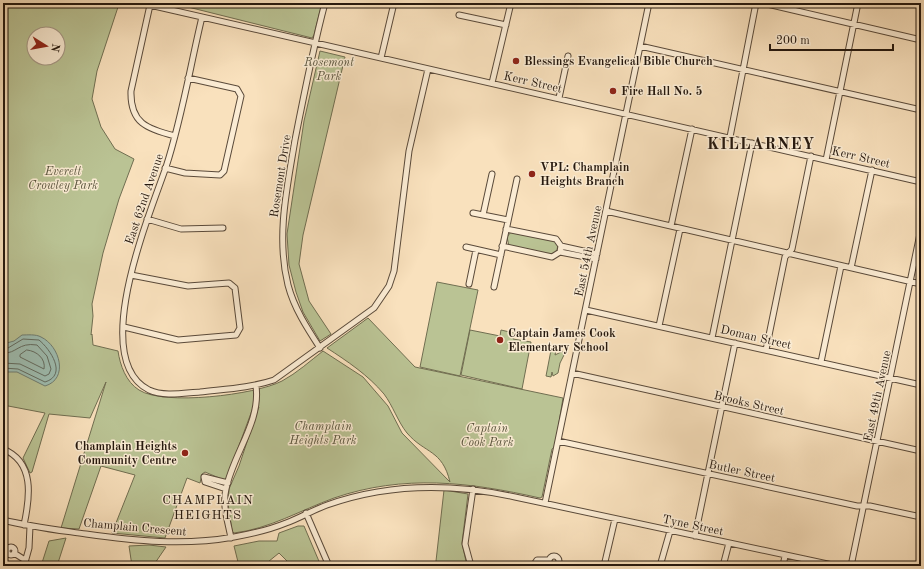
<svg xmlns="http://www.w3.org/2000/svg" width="924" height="569" font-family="'Old Standard TT',serif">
<rect width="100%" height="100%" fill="#f9e1bd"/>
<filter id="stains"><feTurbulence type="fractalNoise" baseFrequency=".005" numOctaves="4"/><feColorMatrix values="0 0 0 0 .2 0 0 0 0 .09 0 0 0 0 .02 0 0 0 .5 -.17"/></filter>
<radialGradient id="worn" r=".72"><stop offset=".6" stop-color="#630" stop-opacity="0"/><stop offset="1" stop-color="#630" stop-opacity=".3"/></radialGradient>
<path fill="#bac394" stroke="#706e51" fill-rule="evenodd" d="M3 3H104L118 7 97 71 92 99 101 127 115 149 134 159 119 199 103 253 92 304 93 316 91 335 92 334 93 345 118 351C120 365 126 382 139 390 164 406 255 395 282 381 297 373 310 361 323 351L363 377 388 406 402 433 450 482C442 449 425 454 407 433 398 422 393 406 384 394 368 375 347 361 327 348L368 318 415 367 563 398 555 447 552 449 542 497 540 498C469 482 404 474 334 498 301 510 269 529 234 533L232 531 228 503 229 489 239 466 257 412 259 407 254 405 227 478 224 480 205 472 202 474 200 483 187 478 165 538 112 533 135 475 101 466 79 529 61 528 106 382 90 418 49 414 32 472 30 473 23 458 45 413 3 405ZM34 34H58V58H34Z
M172 3H322L314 35 312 38Z
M320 51 345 57 303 235 299 264 309 301 331 334 320 341 303 312 296 292 289 265 287 234 304 121Z
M511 232 554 240 558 244 557 250 553 254H549L509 246 507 237Z
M437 282 478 290 460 376 420 367Z
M470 330 500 336 501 330 514 333 513 339 531 342 522 389 461 375Z
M552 345 557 346 555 355 563 351 564 355 560 363 558 373 553 376 552 372 551 377 546 376Z
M444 490 468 494 462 543 467 566H438L436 561Z
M298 526H304L321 566H292L279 553 263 566H239L234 546 259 541H277L279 533Z
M66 538 57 566H41L49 541Z
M149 545 166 547 153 566H132L129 546Z"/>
<path fill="#9ebeb2" stroke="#6e7c70" d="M22 335C27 335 36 334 41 337 60 346 69 379 45 386L17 372H3V344L14 341Z"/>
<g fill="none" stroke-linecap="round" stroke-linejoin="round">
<path stroke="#626b60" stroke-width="1" d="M3 348H8L23 339 39 340C50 349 68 375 45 382L18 369 3 368
M27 350C37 351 46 359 44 369L20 357V355Z
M3 353C17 354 18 342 37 345L47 356 51 369 49 374 45 376 20 364 3 363"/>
<g stroke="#5a4a3a" stroke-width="7">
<path id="minor" d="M141 3 921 182
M763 3 921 40
M150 5 131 91C130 123 147 129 175 136
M459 15 506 25
M202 17C190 67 182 118 166 167 150 214 88 359 149 390 164 397 184 393 200 392 225 389 250 388 274 380L374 308 389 286 394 271 409 151 428 69
M640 46 921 110
M381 58 394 3
M492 83 511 3
M559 98 568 56
M730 137 756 3
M826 160 858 3
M165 168 185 173 220 175 224 171 241 96 237 89 188 78
M606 211 921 284
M473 213 508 220
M483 215 492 174
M147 219 181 229 223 228
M671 226 692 129
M502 246 552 257 560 252 561 246 556 239 506 229
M561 246 597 254
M466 247 501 255
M560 252 596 259
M851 268 872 170
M469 284 476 250
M494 287 517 179
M586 310 921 385
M659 326 680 229
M124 327 178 340 236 335 240 328 235 288 229 283 188 286 131 275
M712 338 752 143
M320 348C307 328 294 308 288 285 276 237 287 188 295 140 304 94 313 48 325 3
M766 350 785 257 792 249 811 156
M821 362 841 266
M572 373 921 451
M558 441 857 506H870L921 517
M3 449C35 462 30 497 24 525
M226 489 205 482 204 477 228 483
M545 503 649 3
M306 513 329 566
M3 520C31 527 58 530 86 534 135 541 184 546 234 537 251 534 269 530 286 523 300 518 313 510 327 505 389 483 451 483 515 497L837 566
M695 536 735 343
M231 538C228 522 222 505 226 489 233 454 261 422 256 386
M7 551a4 4 0 1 1 8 0a4 4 0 1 1-8 0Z
M14 553 25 560
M549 561a5 5 0 1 1 10 0a5 5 0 1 1-10 0Z
M24 566 29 548 30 526
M471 566 465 544 473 489
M533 566 537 560H549
M604 566 615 519
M660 566 670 531
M723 566 729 543
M783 566 785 556
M851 566 921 229"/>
</g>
<use href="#minor" stroke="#fbecd4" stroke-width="5"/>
</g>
<g fill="#8f2418" stroke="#fbecd4" stroke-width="1.5">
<circle cx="516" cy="61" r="4"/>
<circle cx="613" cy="91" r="4"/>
<circle cx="532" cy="174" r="4"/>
<circle cx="500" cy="340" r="4"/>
<circle cx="185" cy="453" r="4"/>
</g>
<g text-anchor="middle" stroke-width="3" stroke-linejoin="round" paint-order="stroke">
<g font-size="12" font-weight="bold" fill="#25180e" stroke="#fbecd4" text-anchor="start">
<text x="524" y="65">Blessings Evangelical Bible Church</text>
<text x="621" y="95">Fire Hall No. 5</text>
<text x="540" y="171">VPL: Champlain<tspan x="540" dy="14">Heights Branch</tspan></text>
<text x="508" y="337">Captain James Cook<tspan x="508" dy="14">Elementary School</tspan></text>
<text x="177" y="450" text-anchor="end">Champlain Heights<tspan x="177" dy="14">Community Centre</tspan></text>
</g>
<g font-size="12" font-style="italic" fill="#59543d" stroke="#fbecd4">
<text x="329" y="66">Rosemont<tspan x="329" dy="14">Park</tspan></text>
<text x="63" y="175">Everett<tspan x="63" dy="14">Crowley Park</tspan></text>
<text x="323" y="430">Champlain<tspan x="323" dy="14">Heights Park</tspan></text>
<text x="487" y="432">Captain<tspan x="487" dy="14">Cook Park</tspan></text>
</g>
<g font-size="12" fill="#25180e" stroke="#fbecd4">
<text transform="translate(533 82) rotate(13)" y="4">Kerr Street</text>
<text transform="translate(861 157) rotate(13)" y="4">Kerr Street</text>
<text transform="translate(280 176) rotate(-81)" y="4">Rosemont Drive</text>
<text transform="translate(144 199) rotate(-71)" y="4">East 62nd Avenue</text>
<text transform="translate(588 251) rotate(-78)" y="4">East 54th Avenue</text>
<text transform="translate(756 337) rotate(13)" y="4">Doman Street</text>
<text transform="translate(877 396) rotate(-78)" y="4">East 49th Avenue</text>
<text transform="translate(749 403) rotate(13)" y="4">Brooks Street</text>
<text transform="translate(742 471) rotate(12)" y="4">Butler Street</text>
<text transform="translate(693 525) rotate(12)" y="4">Tyne Street</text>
<text transform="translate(135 527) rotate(5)" y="4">Champlain Crescent</text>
</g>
<g font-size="13" letter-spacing="1" fill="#25180e" stroke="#fbecd4">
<text x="208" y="504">CHAMPLAIN<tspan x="208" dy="15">HEIGHTS</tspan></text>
</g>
<g font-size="16" font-weight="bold" letter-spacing="1" fill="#25180e" stroke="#fbecd4">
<text x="761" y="149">KILLARNEY</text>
</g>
</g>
<rect width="924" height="569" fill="none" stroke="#f9e1bd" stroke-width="16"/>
<rect x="4" y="4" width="916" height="561" fill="none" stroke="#25180e" stroke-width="2"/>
<rect x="8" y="8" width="908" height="553" fill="none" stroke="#25180e"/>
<g transform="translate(46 46) rotate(101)"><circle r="19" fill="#fbecd4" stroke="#a59785"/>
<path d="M0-3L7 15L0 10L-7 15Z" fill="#8f2418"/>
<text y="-6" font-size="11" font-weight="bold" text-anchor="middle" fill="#25180e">N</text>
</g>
<path d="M770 44v6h123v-6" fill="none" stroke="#25180e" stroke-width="2"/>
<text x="776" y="44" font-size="12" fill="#25180e" stroke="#fbecd4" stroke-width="3" paint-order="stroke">200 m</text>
<rect width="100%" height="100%" filter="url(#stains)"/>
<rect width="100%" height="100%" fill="url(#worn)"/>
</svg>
